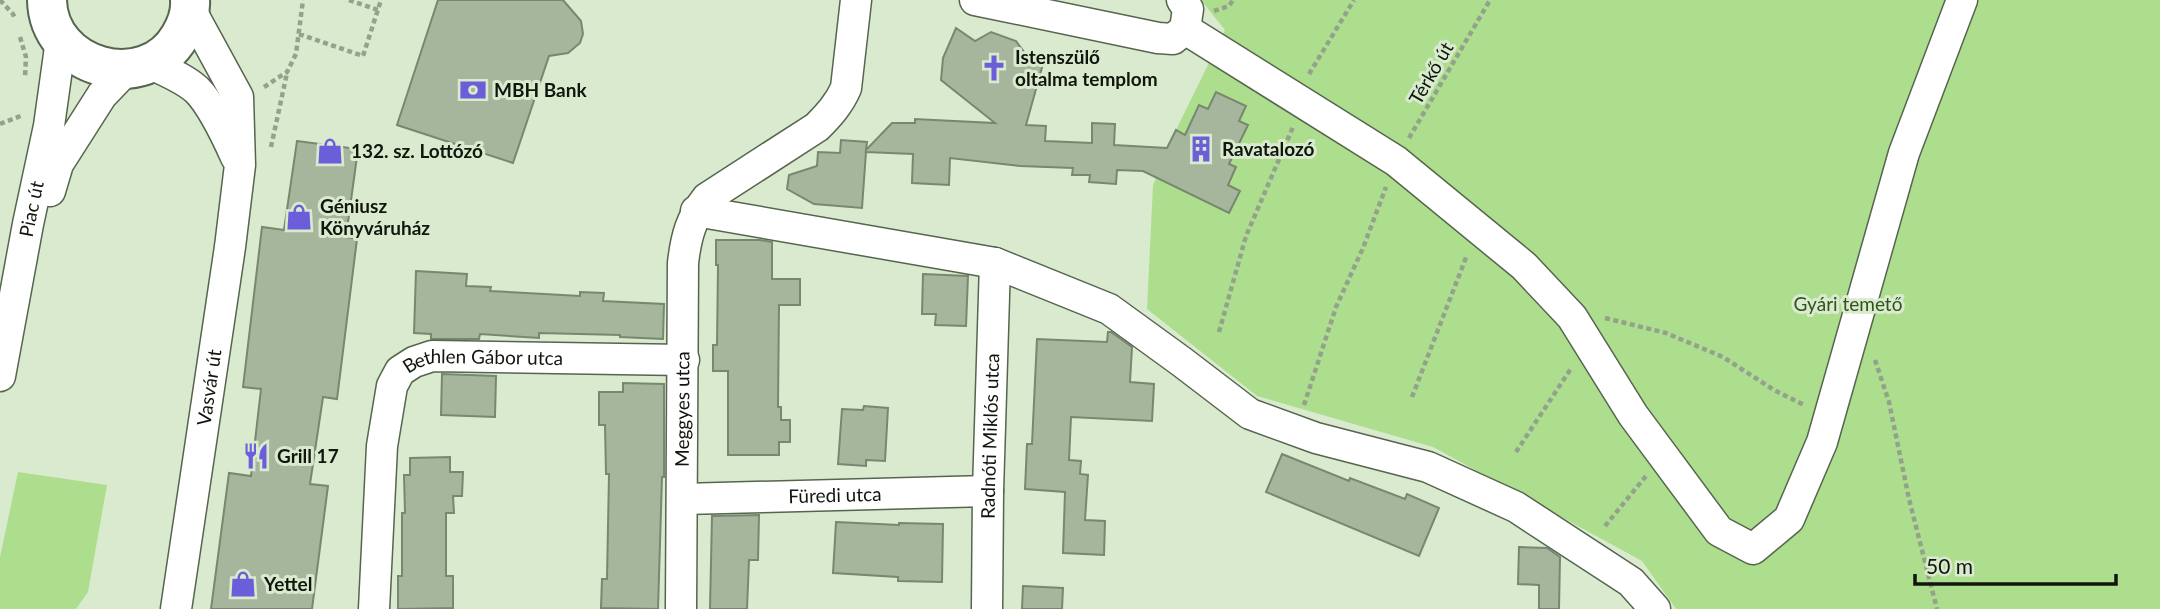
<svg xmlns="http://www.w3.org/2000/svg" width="2160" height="609" font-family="Lato,sans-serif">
<rect width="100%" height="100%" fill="#d9eacf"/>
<path fill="#adde8e" d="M1201 0H2160V609H1676L1642 561 1433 447 1257 396 1147 309 1153 185 1176 130 1225 30Z
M18 472 107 485 88 592 76 609H0V557Z"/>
<path fill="#a6b69c" stroke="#78876f" stroke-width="2" d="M438 0H563L581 21 583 34 580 43 568 53 549 56 513 163 397 125Z
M956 28 975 41 991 32 1016 41 1030 60 1043 64 1026 125 1046 126 1045 141 1092 143V123L1115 124 1114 145 1167 148 1176 130 1185 135 1199 105 1208 109 1216 92 1246 106 1239 121 1248 125 1229 164 1236 167 1228 185 1240 191 1229 213 1143 171 1117 170 1116 184 1089 182 1090 175H1072L1073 168 1020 166 950 158 949 185 912 183 913 154 866 152 862 208 814 204 787 189 789 175 817 166 818 152 840 153 841 140 867 142 866 150 892 123H915V119L995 123 941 80 943 58Z
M297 141 358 149 346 237 357 239 337 399 323 397 310 484 328 486 312 609H211L229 473 251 476 261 389 243 387 262 227 284 230Z
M716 240H760L772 242V279H800V305H779L778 407H781V420H790V442H779V455H728V371H713V345H717L718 265H716Z
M416 271 467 274 466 286 491 287 490 291 580 296V292L604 293 603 301 664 304 663 339 620 337V335L539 333V338L480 334 479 339H431V334L414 333Z
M923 274 968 276 966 326 935 325 936 314H922Z
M1108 332H1111L1132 347 1130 382 1154 384 1152 421 1071 417 1069 460 1081 461 1080 474 1088 475 1085 520 1105 521 1104 555 1063 553 1065 492 1025 489 1027 444H1032L1037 339 1107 342Z
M442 374 496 376 495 417 441 415Z
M623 383 664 384V477H662L658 609 601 608 602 579H607L609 474H606L605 425H599V392H623Z
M864 406 888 408 885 461 866 460V466L838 464 842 409 863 410Z
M1282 454 1349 481 1350 478 1405 499 1407 494 1439 508 1419 556 1266 492Z
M450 457V472H463L462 496H453L454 513H446V576H453V608L398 609V576H402V513H405L404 475H410V458Z
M759 515 758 560H749L747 609H710L712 516Z
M836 522 899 525V523L943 524 942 582 898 581V577L833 573Z
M1519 547 1547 548 1560 557 1559 609H1539V585L1518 584Z
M1023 586 1063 588 1062 609H1022Z"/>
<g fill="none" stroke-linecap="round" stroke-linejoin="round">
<g stroke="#56654e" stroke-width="33">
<g id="minor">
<path d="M975 0 1158 38 1173 39 1185 29 1188 9 1182 0"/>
<path d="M1185 29 1396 161 1524 266 1572 317 1633 415 1719 531 1753 549 1789 519 1822 442 1904 153 1962 0"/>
<path d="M149 63C165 71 184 78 197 90 212 105 227 137 236 157"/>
<path d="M50 191 58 164 102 95 127 69"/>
<path d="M696 211 995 263 1109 309 1182 362 1250 414 1316 438 1428 467 1516 507 1631 582 1655 609"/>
<path id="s1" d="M0 376 28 224 49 126 61 40"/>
<path id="s2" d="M683 499 988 491"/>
<path id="s3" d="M176 609 230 247 240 165 238 97 190 9"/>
<path id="s4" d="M374 609 382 446 392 386 400 371 414 362 432 356 684 360"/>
<path id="s5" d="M681 609 683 263C686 237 691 218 707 198L817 127C829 115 839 104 846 88L856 0"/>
<path id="s6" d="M987 609 988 491 995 263"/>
</g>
</g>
<g stroke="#56654e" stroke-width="42">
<path id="major" d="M47 0C48 68 145 96 180 36 187 24 191 13 190 0"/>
</g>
<path stroke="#94a18c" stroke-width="4.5" stroke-dasharray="5 3.5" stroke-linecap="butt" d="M0 0 13 14 15 19
M349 0 378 10
M1214 11 1229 6 1233 0
M299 34 363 56 381 0
M20 37 26 57 25 77
M1309 74 1354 0
M264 87 287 72 296 54 303 0
M0 124 23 115
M1409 138 1490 0
M271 147 287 73
M1605 318 1666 333 1723 357 1774 390 1804 405
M1219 332 1246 236 1293 127
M1875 360 1889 402 1909 499 1937 609
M1412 397 1467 255
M1304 405 1336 307 1363 248 1386 187
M1516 452 1572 367
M1605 526 1646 476"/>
<use href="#minor" stroke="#fff" stroke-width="30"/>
<use href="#major" stroke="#fff" stroke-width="38"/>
</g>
<defs>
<g id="church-bare" transform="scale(2.1)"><path d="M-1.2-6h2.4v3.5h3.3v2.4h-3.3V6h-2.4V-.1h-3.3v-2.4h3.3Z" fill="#6c5ed8" stroke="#d9eacf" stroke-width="2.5" paint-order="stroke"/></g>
<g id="bank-bare" transform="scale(2.1)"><path d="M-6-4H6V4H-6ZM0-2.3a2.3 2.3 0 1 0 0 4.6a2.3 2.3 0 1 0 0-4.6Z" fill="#6c5ed8" stroke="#d9eacf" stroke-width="2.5" paint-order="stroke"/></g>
<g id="building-bare" transform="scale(2.1)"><path d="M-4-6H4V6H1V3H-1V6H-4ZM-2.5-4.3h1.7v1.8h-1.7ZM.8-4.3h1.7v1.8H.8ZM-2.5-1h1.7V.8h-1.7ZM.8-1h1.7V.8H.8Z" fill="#6c5ed8" stroke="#d9eacf" stroke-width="2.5" paint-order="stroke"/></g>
<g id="shop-bare" transform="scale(2.1)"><path d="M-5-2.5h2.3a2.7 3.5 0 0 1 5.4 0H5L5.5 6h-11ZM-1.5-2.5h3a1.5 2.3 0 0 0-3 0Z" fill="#6c5ed8" stroke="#d9eacf" stroke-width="2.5" paint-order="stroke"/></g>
<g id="restaurant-bare" transform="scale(2.1)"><path d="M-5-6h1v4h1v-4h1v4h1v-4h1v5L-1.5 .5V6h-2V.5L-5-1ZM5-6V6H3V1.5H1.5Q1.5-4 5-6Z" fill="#6c5ed8" stroke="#d9eacf" stroke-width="2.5" paint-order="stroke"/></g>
</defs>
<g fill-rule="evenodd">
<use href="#church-bare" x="994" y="68"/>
<use href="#bank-bare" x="473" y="90"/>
<use href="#building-bare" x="1201" y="149"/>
<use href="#shop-bare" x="330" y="151"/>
<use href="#shop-bare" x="299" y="217"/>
<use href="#restaurant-bare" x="256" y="456"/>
<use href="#shop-bare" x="243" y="584"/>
</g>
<g text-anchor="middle" stroke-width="6" stroke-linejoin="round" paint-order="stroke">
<g font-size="19" font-weight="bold" fill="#10160d" stroke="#d9eacf" text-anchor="start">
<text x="1015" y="64">Istenszülő<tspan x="1015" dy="22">oltalma templom</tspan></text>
<text x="494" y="97">MBH Bank</text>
<text x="1222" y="156">Ravatalozó</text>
<text x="351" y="158">132. sz. Lottózó</text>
<text x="320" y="213">Géniusz<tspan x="320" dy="22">Könyváruház</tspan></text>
<text x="277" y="463">Grill 17</text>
<text x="264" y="591">Yettel</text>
</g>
<g font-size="19" fill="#10160d" stroke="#d9eacf">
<text transform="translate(1431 73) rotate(-60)" y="7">Térkő út</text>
<text dy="7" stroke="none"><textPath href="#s1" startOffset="170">Piac út</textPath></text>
<text dy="7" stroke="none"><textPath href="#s4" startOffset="327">Bethlen Gábor utca</textPath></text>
<text dy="7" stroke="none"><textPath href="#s3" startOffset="224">Vasvár út</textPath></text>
<text dy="7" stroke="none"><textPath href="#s5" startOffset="200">Meggyes utca</textPath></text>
<text dy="7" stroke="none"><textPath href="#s6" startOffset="173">Radnóti Miklós utca</textPath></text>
<text dy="7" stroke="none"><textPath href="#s2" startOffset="152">Füredi utca</textPath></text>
</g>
<g font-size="19" fill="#315218" stroke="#d9eacf">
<text x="1848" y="311">Gyári temető</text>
</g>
</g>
<path d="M1915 574v10h201v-10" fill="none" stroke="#10160d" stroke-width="3.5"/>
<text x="1926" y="574" font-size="21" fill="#10160d" stroke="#d9eacf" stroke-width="5" paint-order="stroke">50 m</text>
</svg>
